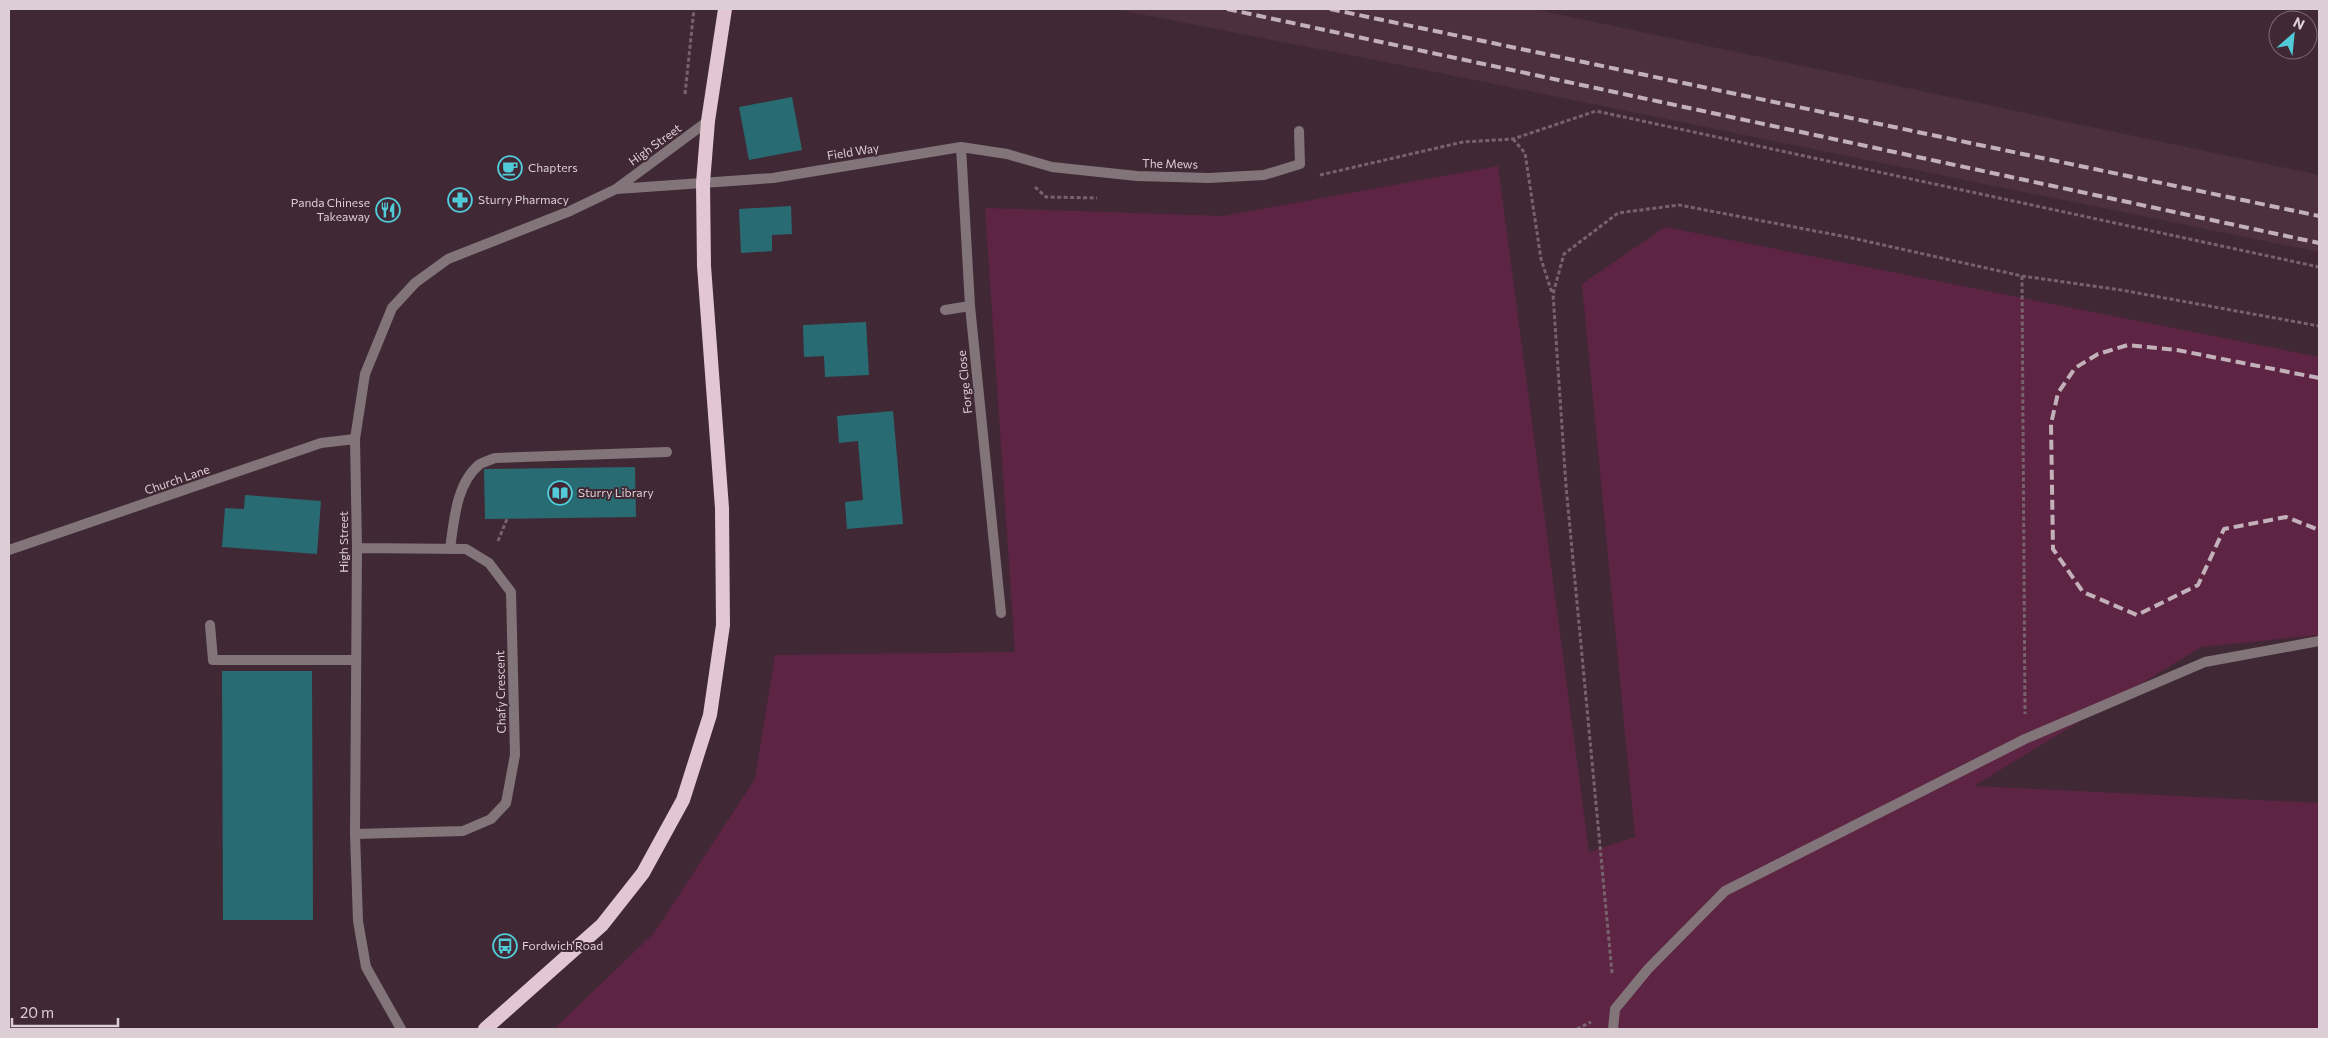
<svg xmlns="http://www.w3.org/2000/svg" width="2328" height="1038" font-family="Commissioner,sans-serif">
<rect width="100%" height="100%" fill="#402934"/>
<path fill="#4d303e" d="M1115 9H1533L2319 175V252L1416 68Z"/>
<path fill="#5e2443" d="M1498 166 1589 852 1635 837 1582 284 1665 227 2319 357V635L2201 647 1974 786 2319 803V1029H554L654 933 755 779 775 655 1015 652 985 208 1223 216Z"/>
<path fill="#286b73" d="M792 97 802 150 749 160 739 107Z
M791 206 792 234 772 235V251L741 253 739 209Z
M866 322 869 375 825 377 824 356 804 357 803 325Z
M893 411 903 524 847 529 845 502 863 500 858 441 839 443 837 416Z
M635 467 636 517 485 519 484 469Z
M245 495 321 501 317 554 222 547 225 508 244 509Z
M222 671H312L313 920H223Z"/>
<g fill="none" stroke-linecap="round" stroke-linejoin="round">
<path stroke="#78636d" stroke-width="3" stroke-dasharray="4 2.5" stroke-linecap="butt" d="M685 94 694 9
M1513 139 1525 153 1541 259 1552 293
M1320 175 1463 142 1513 139 1596 111 2319 267
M1035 187 1046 197 1097 198
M2022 276 2025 714
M498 541 507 519
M1612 973 1566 486 1553 294 1564 254 1618 213 1679 205 1852 238 2022 276 2121 290 2319 326
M1577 1029 1591 1022"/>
<path stroke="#81757a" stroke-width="10" d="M450 549C454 521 456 483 480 464 484 462 490 460 495 458L667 452
M210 625 213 660H355
M1613 1029 1615 1009 1648 969 1725 891 2025 739 2205 662 2319 641"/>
<path stroke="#81757a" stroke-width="10" d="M961 147 970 306 1001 613
M617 189 773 178 961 147 1007 154 1052 167 1137 176 1209 178 1264 175 1300 164 1299 131
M945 310 970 306
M9 550 321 443 355 439
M355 834 463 831 491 819 506 803 515 755 511 592 489 563 466 549 357 548
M401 1029 366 967 358 921 355 834 357 548 355 439 365 374 392 308 415 283 448 259 570 211 616 189 708 121"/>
<path stroke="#e2c6d2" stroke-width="14" d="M485 1029 602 925 643 873 683 800 710 715 723 625 722 508 704 266 703 183 708 121 725 9"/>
<path stroke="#c2b1b9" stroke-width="4" stroke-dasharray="10 5" stroke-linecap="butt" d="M1227 9 2319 243
M1330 9 2319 216
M2319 378 2177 350 2128 345 2098 354 2075 368 2058 393 2051 424 2053 549 2083 592 2137 615 2198 585 2224 529 2286 517 2319 530"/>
</g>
<defs>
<g id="cafe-ring" transform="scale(1.25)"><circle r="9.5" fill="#402934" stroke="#52cbd9" stroke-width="1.5"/><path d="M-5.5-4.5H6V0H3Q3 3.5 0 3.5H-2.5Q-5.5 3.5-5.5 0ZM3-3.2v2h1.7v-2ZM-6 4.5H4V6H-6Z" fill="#52cbd9"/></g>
<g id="pharmacy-ring" transform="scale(1.25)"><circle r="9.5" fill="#402934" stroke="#52cbd9" stroke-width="1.5"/><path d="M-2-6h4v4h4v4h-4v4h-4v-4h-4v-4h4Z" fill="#52cbd9"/></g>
<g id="restaurant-ring" transform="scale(1.25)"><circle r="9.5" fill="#402934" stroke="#52cbd9" stroke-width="1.5"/><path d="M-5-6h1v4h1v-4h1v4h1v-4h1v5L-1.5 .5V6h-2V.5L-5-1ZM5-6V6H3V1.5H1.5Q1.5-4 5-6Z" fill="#52cbd9"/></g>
<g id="library-ring" transform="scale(1.25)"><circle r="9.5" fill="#402934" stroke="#52cbd9" stroke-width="1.5"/><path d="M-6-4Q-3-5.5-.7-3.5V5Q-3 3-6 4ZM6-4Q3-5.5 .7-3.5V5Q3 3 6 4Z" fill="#52cbd9"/></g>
<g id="bus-ring" transform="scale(1.25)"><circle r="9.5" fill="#402934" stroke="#52cbd9" stroke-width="1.5"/><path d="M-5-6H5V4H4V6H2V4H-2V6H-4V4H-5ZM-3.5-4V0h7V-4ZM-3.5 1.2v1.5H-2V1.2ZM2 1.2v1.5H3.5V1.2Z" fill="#52cbd9"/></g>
</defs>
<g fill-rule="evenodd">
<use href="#cafe-ring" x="510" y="168"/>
<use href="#pharmacy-ring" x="460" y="200"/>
<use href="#restaurant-ring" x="388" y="210"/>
<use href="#library-ring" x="560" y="493"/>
<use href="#bus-ring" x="505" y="946"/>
</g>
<g text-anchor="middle" stroke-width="4" stroke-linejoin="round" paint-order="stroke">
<g font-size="12" fill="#ddced5" stroke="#402934">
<text transform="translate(655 145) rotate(-36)" y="4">High Street</text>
<text transform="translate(853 152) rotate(-9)" y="4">Field Way</text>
<text transform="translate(1170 164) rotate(1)" y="4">The Mews</text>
<text transform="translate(965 382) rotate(-96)" y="4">Forge Close</text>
<text transform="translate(177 480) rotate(-19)" y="4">Church Lane</text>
<text transform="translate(344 542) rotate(-90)" y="4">High Street</text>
<text transform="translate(501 692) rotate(-91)" y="4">Chafy Crescent</text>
</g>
<g font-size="12" fill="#ddced5" stroke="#402934" text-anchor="start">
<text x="528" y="172">Chapters</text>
<text x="478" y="204">Sturry Pharmacy</text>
<text x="370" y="207" text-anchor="end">Panda Chinese<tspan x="370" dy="14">Takeaway</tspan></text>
<text x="578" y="497">Sturry Library</text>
<text x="522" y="950">Fordwich Road</text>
</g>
</g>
<rect width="2328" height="1038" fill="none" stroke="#ddced5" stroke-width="20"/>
<g transform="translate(2293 35) rotate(27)"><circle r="24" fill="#402934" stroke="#7f6b74"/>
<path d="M0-4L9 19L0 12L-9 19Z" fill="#52cbd9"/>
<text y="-8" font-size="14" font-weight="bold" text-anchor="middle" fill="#ddced5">N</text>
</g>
<path d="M12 1018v8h106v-8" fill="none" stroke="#ddced5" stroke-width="2.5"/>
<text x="20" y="1018" font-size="15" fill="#ddced5" stroke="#402934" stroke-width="4" paint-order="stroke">20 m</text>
</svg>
